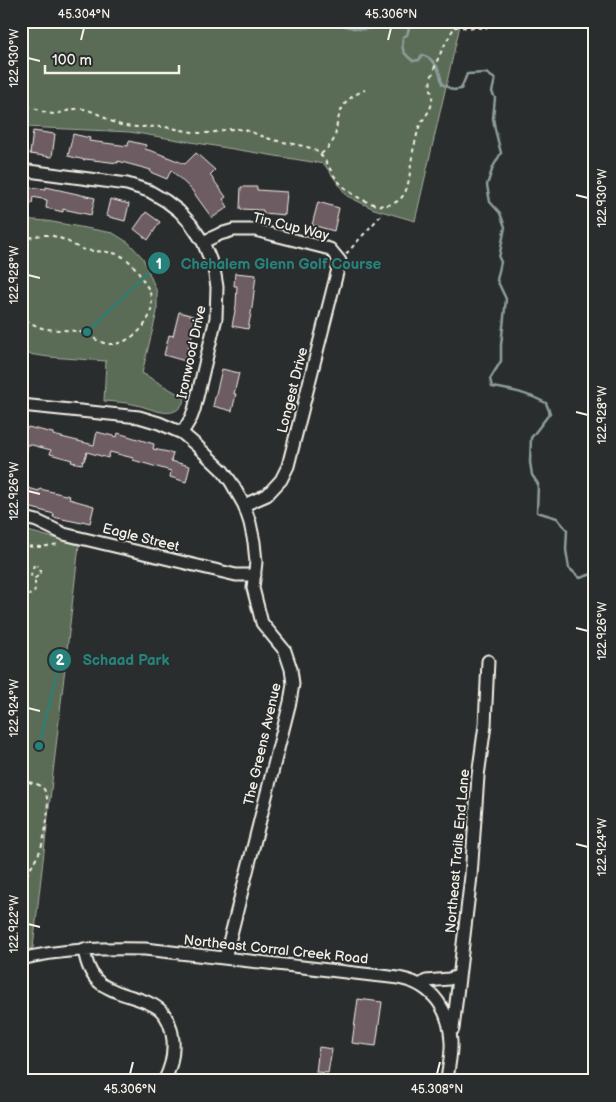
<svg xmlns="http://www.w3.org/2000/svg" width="616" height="1102" font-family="'Balsamiq Sans',sans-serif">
<rect width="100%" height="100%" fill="#2a2d2e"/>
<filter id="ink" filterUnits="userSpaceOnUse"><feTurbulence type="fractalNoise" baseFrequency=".02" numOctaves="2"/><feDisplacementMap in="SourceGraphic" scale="10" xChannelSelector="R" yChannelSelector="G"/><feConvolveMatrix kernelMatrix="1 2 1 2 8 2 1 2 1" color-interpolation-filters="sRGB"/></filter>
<g filter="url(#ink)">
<path fill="#5a6c56" stroke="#a7ae9f" d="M21 21H461L415 221 374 209 347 196 324 164 130 132 25 127 21 146Z
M21 219 47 221 113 233 129 243 143 258 157 292V312L142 373 185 398C177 423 154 409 137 405 126 402 115 402 104 401L106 361 49 357 21 353Z
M21 529 79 545 33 948 21 951Z"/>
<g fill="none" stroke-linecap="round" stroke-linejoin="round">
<path stroke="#8d9e9c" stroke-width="2.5" d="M339 21C343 26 345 26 350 27 365 31 369 30 382 21
M411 21 407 35 403 37C401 50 403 53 413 61L419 60 422 55C436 59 440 71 442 84L453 90 461 89 467 74 486 73 495 79 492 92 495 98 493 118 495 129 501 153 493 167 487 185 490 202 500 213 505 227 499 258 501 262 497 280 506 299 501 345V361L490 379 492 387C512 390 527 393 546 403L550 413 531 438 530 462 532 475 538 484 537 512 557 518 567 530 566 550 569 568 580 578 595 573"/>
</g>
<path fill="#6e5c63" stroke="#f4f1e8" d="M33 131 55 134 52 157 30 154Z
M73 134 90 138 89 141 128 146 129 141 146 145 145 149 155 152 185 164 196 153 215 170 210 175 226 197 223 199 228 207 212 218 191 189 171 170 167 179 150 172 151 170 118 161V163L85 159V160L68 156Z
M21 186 46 189V187L95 198 91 215 63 209V212L46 208 47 200 33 197 32 204 21 202Z
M241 187H257V190L287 192 285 215 263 213V210L240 209Z
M110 199 129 204 125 221 106 216Z
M318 202 339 208 334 231 312 225Z
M146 212 160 222 148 240 134 229Z
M235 273 256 275 252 308 248 329 232 326 236 306 237 286H234Z
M179 312 197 317 185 361 164 355 169 335 173 336Z
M222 369 239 373 234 394H236L232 411 213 406Z
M28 427 53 433V435L94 445 97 432 117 437 118 433 154 444 153 449 173 453 171 461 190 466 186 482 170 477 171 471 133 460V458L110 452 108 458 87 452 84 461H83L82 464 71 462 72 460 50 454 51 450 28 444 24 462H21V428L27 429Z
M21 486 39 491 40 489 70 496 69 499 94 506 90 523 82 521V523L53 517 54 514 21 505Z
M358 999 382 1002 376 1046 352 1043Z
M319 1047 332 1049 328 1073 316 1072Z"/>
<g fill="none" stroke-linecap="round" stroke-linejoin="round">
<g stroke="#f4f1e8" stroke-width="15">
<path id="minor" d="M21 170 127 184 149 191 166 201 179 211 191 224 203 242 214 269 217 287 216 318 194 410 191 418 182 433
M203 242 220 234 234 230H255L330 249 340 261 288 466 281 480 267 495 244 505
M21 405 139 417 159 423 182 433 196 445 223 471 231 482 244 505 250 523 254 542 256 562 253 588 262 623 285 651 291 669 293 684 290 702 225 958
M21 517 37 521 64 534 72 536 236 575H255
M84 949C86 962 90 975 100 983 105 987 111 989 117 992 147 1003 169 1002 173 1040 174 1055 171 1068 164 1081
M21 959C62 949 103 948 145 949L372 975C388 977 407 977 421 986 441 998 450 1019 451 1042 452 1054 448 1068 447 1081
M420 985 426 981 449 979 459 976
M453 1029 471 876 478 776 485 725 488 661"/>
</g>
<path stroke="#f4f1e8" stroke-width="2" stroke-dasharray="4 4" stroke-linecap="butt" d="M454 27 486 28 489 24 488 21
M21 113 25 109 29 107C37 108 46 114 54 114 64 113 74 107 84 109 99 112 111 124 126 126 138 128 151 126 163 127 177 128 190 133 204 133 216 133 226 128 238 129 251 130 261 137 274 140 285 143 296 144 307 147 325 151 328 170 339 182 353 197 384 217 402 197 411 187 410 161 414 147 416 140 417 132 420 125 424 117 431 111 432 102 433 94 429 87 431 79 436 59 447 40 458 21
M321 154C326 150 331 145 334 139 336 135 336 129 337 124 341 106 347 97 365 90
M21 241C37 235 46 232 62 239 69 241 75 247 82 249 96 253 114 249 126 259 132 263 137 270 141 277 144 282 148 287 150 293 156 310 146 327 133 336 126 341 119 344 111 344 98 344 93 335 80 332 68 329 54 331 42 328 35 326 29 321 21 318
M346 254 383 213
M21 546 41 547 59 544
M34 565 31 575 32 578H35L40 575 41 572 37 565
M21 589C25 594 28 597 34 593L35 589V579
M21 780C28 783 37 782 43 788 53 800 45 839 39 853 34 863 28 873 21 883
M21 927C26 932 26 938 21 944"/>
<use href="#minor" stroke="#2a2d2e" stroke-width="11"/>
</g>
</g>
<path fill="none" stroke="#f4f1e8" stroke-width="2" d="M81 40 84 28M388 40 391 28M28 58 40 61M576 195 588 198M28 275 40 278M576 412 588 415M28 491 40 494M576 628 588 631M28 708 40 711M576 844 588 847M28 924 40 927M130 1074 133 1062M437 1074 440 1062"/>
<g text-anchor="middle" stroke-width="4" stroke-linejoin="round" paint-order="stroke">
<g font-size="14" fill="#f4f1e8" stroke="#2a2d2e">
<text transform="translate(291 226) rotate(14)" y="5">Tin Cup Way</text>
<text transform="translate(191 352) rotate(-78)" y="5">Ironwood Drive</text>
<text transform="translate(292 390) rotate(-76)" y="5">Longest Drive</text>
<text transform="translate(141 537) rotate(14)" y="5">Eagle Street</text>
<text transform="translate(262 744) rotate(-77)" y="5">The Greens Avenue</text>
<text transform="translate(457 851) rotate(-85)" y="5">Northeast Trails End Lane</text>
<text transform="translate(276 949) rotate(6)" y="5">Northeast Corral Creek Road</text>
</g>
</g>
<path fill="none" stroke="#26827a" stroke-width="2" d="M87 332L159 263M39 746L60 660"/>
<g fill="#26827a" stroke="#2a2d2e" stroke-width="2">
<circle cx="87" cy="332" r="5"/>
<circle cx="39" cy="746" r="5"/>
<circle cx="159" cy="263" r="12"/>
<circle cx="60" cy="660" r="12"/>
</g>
<g font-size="15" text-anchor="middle" font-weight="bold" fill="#fff">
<text x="159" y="269">1</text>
<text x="60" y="665">2</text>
</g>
<g font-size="15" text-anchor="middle" font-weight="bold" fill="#26827a" stroke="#2a2d2e" stroke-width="4" stroke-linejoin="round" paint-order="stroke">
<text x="281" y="269">Chehalem Glenn Golf Course</text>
<text x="126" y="665">Schaad Park</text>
</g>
<rect width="616" height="1102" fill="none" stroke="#2a2d2e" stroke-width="55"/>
<path d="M45 65v8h134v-8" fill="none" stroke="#f4f1e8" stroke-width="2.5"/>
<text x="52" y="65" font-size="15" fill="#f4f1e8" stroke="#2a2d2e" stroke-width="4" paint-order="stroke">100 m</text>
<rect x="28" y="28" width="560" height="1046" fill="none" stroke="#f4f1e8" stroke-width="2"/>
<g font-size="12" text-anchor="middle" fill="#f4f1e8">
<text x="84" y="18">45.304°N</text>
<text x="391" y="18">45.306°N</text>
<text transform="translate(14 58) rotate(-90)" y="4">122.930°W</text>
<text transform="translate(602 198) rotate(-90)" y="4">122.930°W</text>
<text transform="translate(14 275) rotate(-90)" y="4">122.928°W</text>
<text transform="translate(602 415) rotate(-90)" y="4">122.928°W</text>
<text transform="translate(14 491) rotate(-90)" y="4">122.926°W</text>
<text transform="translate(602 631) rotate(-90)" y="4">122.926°W</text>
<text transform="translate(14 708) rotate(-90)" y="4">122.924°W</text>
<text transform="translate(602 847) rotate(-90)" y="4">122.924°W</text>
<text transform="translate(14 924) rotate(-90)" y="4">122.922°W</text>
<text x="130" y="1093">45.306°N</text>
<text x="437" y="1093">45.308°N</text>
</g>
</svg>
